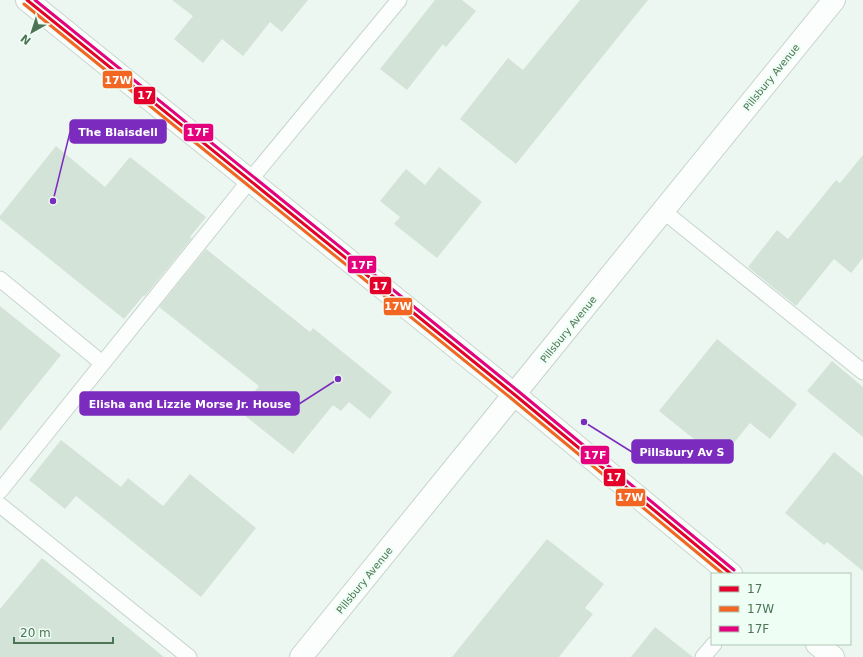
<svg xmlns="http://www.w3.org/2000/svg" width="863" height="657" font-family="'DejaVu Sans',sans-serif">
<rect width="100%" height="100%" fill="#ecf7f1"/>
<path fill="#d4e3d8" d="M172 0H308L282 32 270 22 243 56 222 39 203 63 174 39 193 16Z
M435 0H462L476 11 446 47 443 44 407 90 380 69Z
M580 0H648L516 164 460 119 508 58 523 70Z
M56 146 105 187 130 157 206 217 190 237 192 238 145 296 144 295 124 319 0 219V216Z
M863 155V258L851 273 834 259 796 306 748 267 777 230 788 239 836 180 840 183Z
M439 167 482 202 437 258 394 224 400 217 380 201 406 169 425 185Z
M206 249 310 332 313 328 392 392 370 419 349 402 341 411 333 405 293 454 239 411 259 386 159 307Z
M0 306 61 355 0 431Z
M717 339 797 404 770 439 750 423 720 460 659 411Z
M832 361 863 387V437L807 391Z
M61 440 121 487 128 478 163 506 190 474 256 528 201 597 76 496 65 509 29 480Z
M834 452 863 476V571L827 542 824 545 785 513Z
M547 539 604 584 585 608 593 614 559 657H452Z
M42 558 164 657H0V609Z
M655 627 693 657H631Z"/>
<g fill="none" stroke-linecap="round" stroke-linejoin="round">
<g stroke="#c6d4cb" stroke-width="17">
<path id="lane" d="M662 210 863 372
M0 279 102 363
M0 491 250 180 399 0
M0 505 189 657
M703 657 714 644"/>
</g>
<g stroke="#c6d4cb" stroke-width="24">
<path id="street" d="M301 657 834 0"/>
</g>
<g stroke="#c8d6cc" stroke-width="24">
<path id="secondary" d="M27 0 515 395 731 574
M817 644 833 657"/>
</g>
<use href="#lane" stroke="#fcfefd" stroke-width="15"/>
<use href="#street" stroke="#fcfefd" stroke-width="22"/>
<use href="#secondary" stroke="#fcfefd" stroke-width="22"/>
<g stroke="#eefef5" stroke-width="6">
<path id="bus-1" d="M27 0 515 395 731 574"/>
</g>
<g stroke="#eefef5" stroke-width="6">
<path id="bus-2" d="M24 4 512 399 723 574"/>
</g>
<g stroke="#eefef5" stroke-width="6">
<path id="bus-3" d="M35 0 518 391 734 570"/>
</g>
<use href="#bus-1" stroke="#e4002b" stroke-width="3"/>
<use href="#bus-2" stroke="#f26522" stroke-width="3"/>
<use href="#bus-3" stroke="#e5007d" stroke-width="3"/>
</g>
<g text-anchor="middle" stroke-width="4" stroke-linejoin="round" paint-order="stroke">
<g font-size="10" fill="#4d7454" stroke="#eefef5">
<text transform="translate(771 77) rotate(-51)" y="4">Pillsbury Avenue</text>
<text transform="translate(568 329) rotate(-51)" y="4">Pillsbury Avenue</text>
<text transform="translate(364 580) rotate(-51)" y="4">Pillsbury Avenue</text>
</g>
</g>
<path fill="none" stroke="#7b2cbf" stroke-width="1.5" d="M53 201L70 132M338 379L299 404M584 422L632 452"/>
<g fill="#7b2cbf" stroke="#eefef5" stroke-width="1.5">
<circle cx="53" cy="201" r="4"/>
<circle cx="338" cy="379" r="4"/>
<circle cx="584" cy="422" r="4"/>
</g>
<g fill="#7b2cbf" stroke="#7b2cbf" stroke-width="1.5">
<rect x="70" y="120" width="96" height="23" rx="4"/>
<rect x="80" y="392" width="219" height="23" rx="4"/>
<rect x="632" y="440" width="101" height="23" rx="4"/>
</g>
<g font-size="11" text-anchor="middle" font-weight="bold" fill="#fff">
<text x="118" y="136">The Blaisdell</text>
<text x="190" y="408">Elisha and Lizzie Morse Jr. House</text>
<text x="682" y="456">Pillsbury Av S</text>
</g>
<g stroke="#eefef5" stroke-width="1.5">
<rect x="102" y="70" width="31" height="19" rx="4" fill="#f26522"/>
<rect x="133" y="86" width="23" height="19" rx="4" fill="#e4002b"/>
<rect x="183" y="123" width="31" height="19" rx="4" fill="#e5007d"/>
<rect x="347" y="255" width="30" height="19" rx="4" fill="#e5007d"/>
<rect x="369" y="276" width="23" height="19" rx="4" fill="#e4002b"/>
<rect x="383" y="297" width="30" height="19" rx="4" fill="#f26522"/>
<rect x="580" y="445" width="30" height="20" rx="4" fill="#e5007d"/>
<rect x="603" y="468" width="23" height="19" rx="4" fill="#e4002b"/>
<rect x="615" y="488" width="31" height="19" rx="4" fill="#f26522"/>
</g>
<g font-size="11" text-anchor="middle" font-weight="bold" fill="#fff">
<text x="118" y="84">17W</text>
<text x="145" y="99">17</text>
<text x="198" y="136">17F</text>
<text x="362" y="269">17F</text>
<text x="380" y="290">17</text>
<text x="398" y="310">17W</text>
<text x="595" y="459">17F</text>
<text x="614" y="481">17</text>
<text x="630" y="501">17W</text>
</g>
<rect x="711" y="573" width="140" height="72" fill="#eefef5" stroke="#aec7b5"/>
<rect x="719" y="586" width="20" height="6" fill="#e4002b" stroke="#aec7b5"/>
<text x="747" y="593" font-size="12" fill="#4d7454">17</text>
<rect x="719" y="606" width="20" height="6" fill="#f26522" stroke="#aec7b5"/>
<text x="747" y="613" font-size="12" fill="#4d7454">17W</text>
<rect x="719" y="626" width="20" height="6" fill="#e5007d" stroke="#aec7b5"/>
<text x="747" y="633" font-size="12" fill="#4d7454">17F</text>
<g transform="translate(32 32) rotate(219)" stroke="#eefef5" stroke-width="3" paint-order="stroke">
<path d="M0-3L7 15L0 10L-7 15Z" fill="#4d7454"/>
<text y="-6" font-size="11" font-weight="bold" text-anchor="middle" fill="#4d7454">N</text>
</g>
<path d="M14 637v6h99v-6" fill="none" stroke="#4d7454" stroke-width="2"/>
<text x="20" y="637" font-size="12" fill="#4d7454" stroke="#eefef5" stroke-width="3" paint-order="stroke">20 m</text>
</svg>
